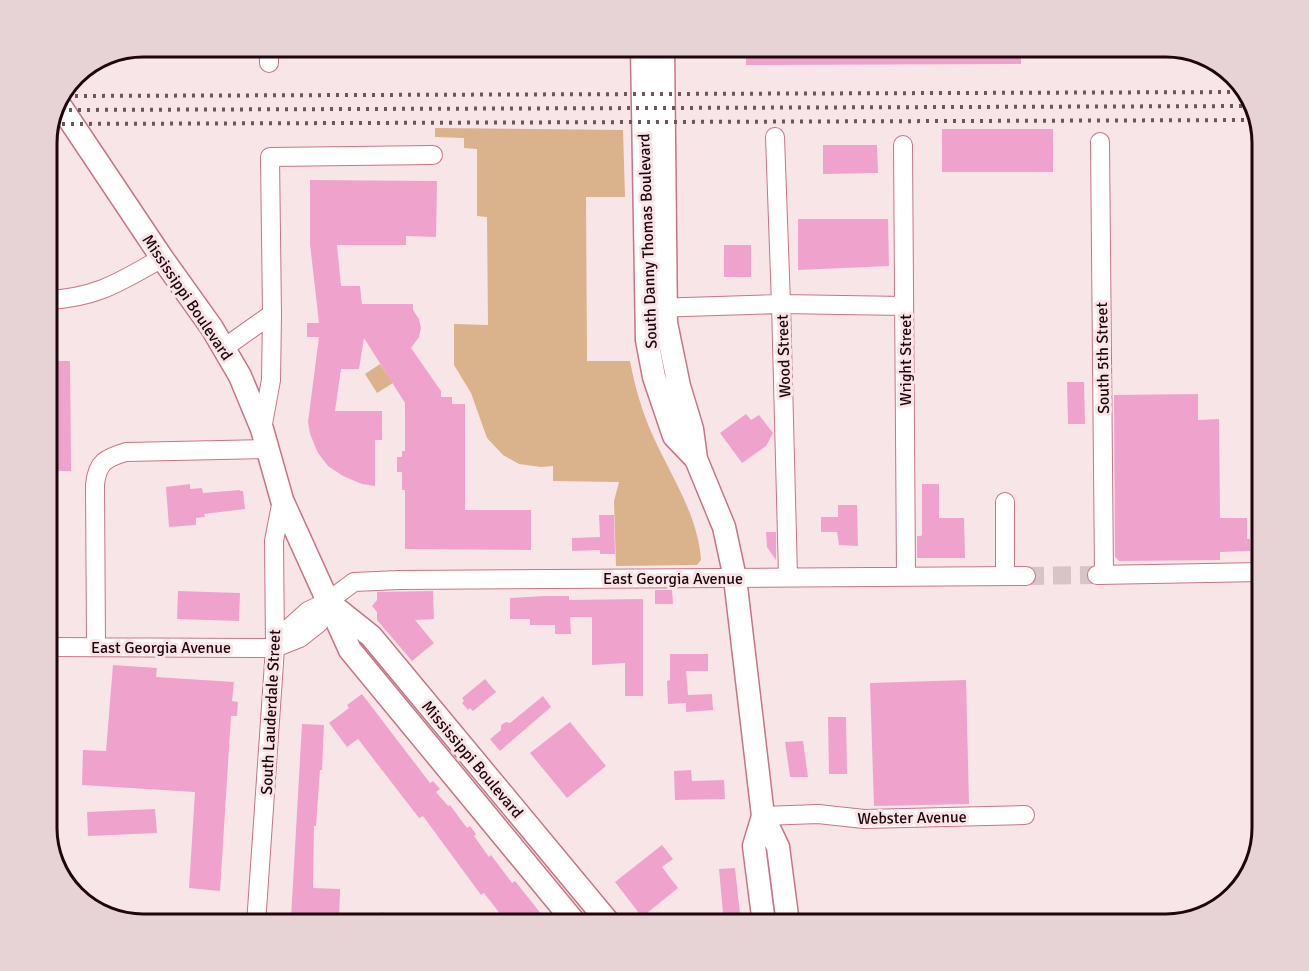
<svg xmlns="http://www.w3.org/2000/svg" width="1309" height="971" font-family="Signika,sans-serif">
<rect width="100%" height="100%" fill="#f8e5e8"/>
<path fill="#dab28b" d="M435 128 623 130 625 197H586L587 361H630C635 387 642 412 653 436 671 476 698 515 701 560L697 565 616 566 614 501 619 482 553 481V466L541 467 519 464 503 455 487 438 471 393 454 365V324L488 325 487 217 477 216V149L464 148V138L435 137Z
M380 364 393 383 377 393 365 374Z"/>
<path fill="#efa3cc" d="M746 46H1021V64L746 65Z
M942 129H1053V172H942Z
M823 145H877L878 173 823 174Z
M310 180 437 181 436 237 406 236V245H337L341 286H360L362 304H413V310L419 319 421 328 419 337 411 348 441 391V397H452V404H465V510H531V550L405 549V490H402V472H397V457H402V451H405V403L364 338 359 369H341L335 411H382V440H375V486L362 484 343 476 328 466 318 453 310 434 308 422 319 337H307V323H319L310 244Z
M798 219H888L889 266 798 270Z
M724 245H751V277H724Z
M47 361H70L71 471H47Z
M1067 382H1084L1085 424H1068Z
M1198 394V420L1219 419 1220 518H1247V539H1250V551L1220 552V560L1119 561 1115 557 1114 395Z
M746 414 751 420 759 415 773 433 766 446 742 463 720 433Z
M190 484V489L202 488 203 493 240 490V491H243L245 509 204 514 205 517 196 518V525L169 527 166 487Z
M922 484H939V518H964L965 558H917V536H921L922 534Z
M838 505H857L858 546 839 545 837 532H821V517H838Z
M47 509H57L58 556 47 557Z
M599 515H614L615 554H600V550L572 551V538L600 537Z
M766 532H776V560L767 547Z
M655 590H672L673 604H655Z
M178 591 240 593 239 621 177 619Z
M433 591 434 619 415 620 434 643 412 661 377 620V612L372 606 377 600V592Z
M545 596H569V600L643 599V696H625V663L592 665V617H570L571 634H555V625H530V619H510V598Z
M670 654H708V671H686L688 695 712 694 713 710 686 712V703L668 704 667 681 670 680Z
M113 665 157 668 156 677 234 682 232 701 238 702 237 716H231L220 891 189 888 195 792 82 785 83 750 106 751Z
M485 679 496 692 473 711 470 708 468 710 462 703 464 701 462 698Z
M966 680 969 804 874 806 870 683Z
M362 694 430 783 433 781 440 789 436 792 448 806 450 805 467 828 470 826 476 834 474 836 489 857 491 855 512 883 515 881 542 915 530 924H508L484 893 481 895 423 816 419 818 358 739 347 747 329 723 349 708 347 705Z
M543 696 551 707 500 751 490 739 501 730V725L506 722 510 723Z
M828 717H846L847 774H829Z
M570 722 606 766 567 798 530 753Z
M302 724 324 725 322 770H320L316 826H314L313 888 340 889 339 923 320 922V919L291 918Z
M803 741 808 777H790L785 742Z
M691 770 692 781 724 780 725 799 675 800 674 771Z
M155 809 157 833 88 836 87 812Z
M662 845 673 859 662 867 678 888 642 917 615 882Z
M735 868 741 924H724L719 869Z
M382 912 410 924H376Z"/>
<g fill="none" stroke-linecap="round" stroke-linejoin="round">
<path stroke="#d8c3c7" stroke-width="18" stroke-dasharray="18 9" stroke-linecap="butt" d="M1026 576 1097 575"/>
<g stroke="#c67587" stroke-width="20">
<path id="minor" d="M269 63V47
M775 137 781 304 788 576
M1100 142 1104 575
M903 145 906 576
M47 300C96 298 120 282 162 258
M654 308 781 304 904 306
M224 348 272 314 270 157 433 155
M262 429 271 380 272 314
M1097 575 1262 572
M1005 576V502
M96 646 95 485C97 462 106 458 126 452L268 449
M47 647 275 648 300 638 319 623 327 602
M275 648 288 629 308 611 327 602 354 582 399 580 1026 576
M763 816 818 814 864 819 1025 815
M256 924 275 648 274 541 282 500"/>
</g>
<g stroke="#c67587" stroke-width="25">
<path id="major" d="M642 47 647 340 654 377 674 436 696 459
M663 47 666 323 679 386 692 429 696 459 724 527 735 578 763 816 778 847 788 924
M61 107 162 258 212 328 240 376 262 429 282 500 350 650 576 924
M332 605 371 636 610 924
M763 816 754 846 764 924"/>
</g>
<use href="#minor" stroke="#fff" stroke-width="18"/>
<use href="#major" stroke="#fff" stroke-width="22"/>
<path stroke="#6e555b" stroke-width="4" stroke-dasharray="3 6" stroke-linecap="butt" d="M66 96 1246 92
M60 110 1254 106
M53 124 1257 120"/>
</g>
<g text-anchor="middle" stroke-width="6" stroke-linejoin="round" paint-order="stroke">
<g font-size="16" fill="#21050d" stroke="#f8e5e8">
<text transform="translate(647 241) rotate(-92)" y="6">South Danny Thomas Boulevard</text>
<text transform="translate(188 297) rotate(56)" y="6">Mississippi Boulevard</text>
<text transform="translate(783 356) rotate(-92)" y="6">Wood Street</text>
<text transform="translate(1102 358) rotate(-91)" y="6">South 5th Street</text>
<text transform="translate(905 360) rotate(-90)" y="6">Wright Street</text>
<text x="673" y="584">East Georgia Avenue</text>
<text x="161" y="653">East Georgia Avenue</text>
<text transform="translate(270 712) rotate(-87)" y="6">South Lauderdale Street</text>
<text transform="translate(473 759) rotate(50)" y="6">Mississippi Boulevard</text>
<text transform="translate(912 817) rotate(-1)" y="6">Webster Avenue</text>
</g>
</g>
<path d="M0 0H1309V971H0ZM143 57H1166A86 86 0 0 1 1252 143V828A86 86 0 0 1 1166 914H143A86 86 0 0 1 57 828V143A86 86 0 0 1 143 57Z" fill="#e7d3d6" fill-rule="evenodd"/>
<path fill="none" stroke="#21050d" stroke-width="3" d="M143 57H1166A86 86 0 0 1 1252 143V828A86 86 0 0 1 1166 914H143A86 86 0 0 1 57 828V143A86 86 0 0 1 143 57Z"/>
</svg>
